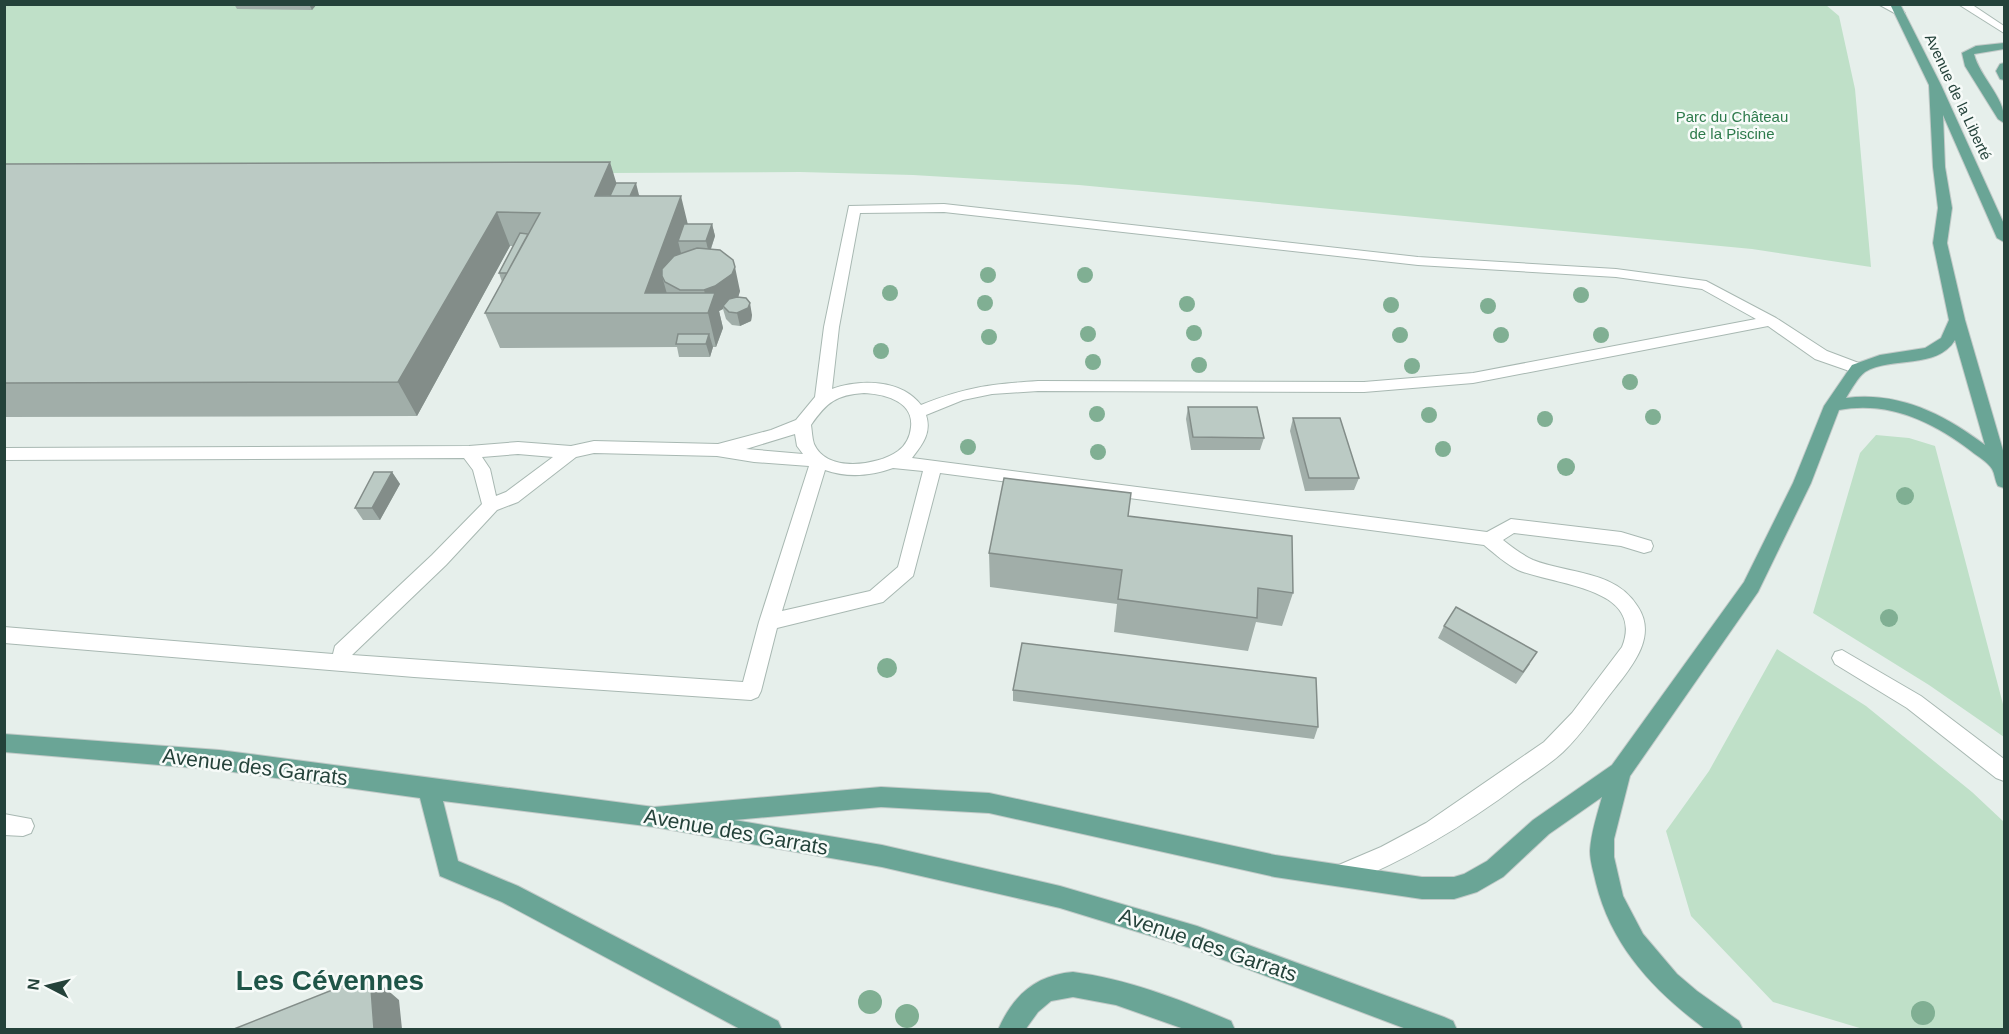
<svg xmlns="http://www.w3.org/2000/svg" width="2009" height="1034" font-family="Arial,sans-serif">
<rect width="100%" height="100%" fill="#e6efeb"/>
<path fill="#bfe0c8" d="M4 5H1826L1839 16 1855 89 1871 267 1752 249 1079 185 913 175 800 172 5 176Z
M1876 435 1909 438 1935 446 2004 708V737L1929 685 1813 613 1860 453Z
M1777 649 1866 706 1972 792 2004 822V1029H1863L1773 1002 1691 916 1666 831 1709 771Z"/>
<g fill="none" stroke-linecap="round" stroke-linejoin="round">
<g stroke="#a8b8b2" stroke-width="2">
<path id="service" d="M944 204 1418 257 1616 269 1706 281 1776 318 1827 351 1864 365 1866 369 1858 374 1815 359 1768 326 1473 383 1364 392 1038 391 992 394 963 400 926 415C932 433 922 445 912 458L1487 532 1511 519 1621 532 1651 541 1653 546 1651 551 1644 553 1621 546 1514 533 1503 540C1512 547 1522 555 1533 560 1568 574 1616 570 1638 607 1657 636 1633 665 1615 688 1598 709 1583 733 1563 752 1550 764 1534 774 1520 784 1464 826 1407 860 1342 886L1334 883 1330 875 1334 867 1381 847 1426 823 1544 742 1572 713 1622 647C1646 587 1553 585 1518 570 1506 564 1495 554 1484 545L940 473 913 576 883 602 777 628 761 691 758 697 751 700 414 677 4 643V627L333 654 335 646 432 555 482 504 473 470 464 458 4 460V448L469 446 518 442 571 446 594 441 718 444 771 430 796 420 815 397 824 327 849 206ZM944 212 1418 265 1616 277 1702 289 1756 319 1473 373 1364 382 1038 381C991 384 965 387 921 405 901 379 860 379 832 389L839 327 860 213ZM864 393C884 394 914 401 911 427 910 437 906 445 898 451 877 466 827 473 814 444 812 438 812 431 811 425 827 402 836 395 864 393ZM795 434 797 446 803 454 746 449ZM594 453 717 456 754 462 809 466 759 622 743 682 352 655 446 565 497 510 518 502 576 457ZM518 454 553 457 506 492 496 496 490 469 482 457ZM893 468 923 471 898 567 870 591 782 611 825 470C847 478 871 476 893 468Z
M1842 650 1921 696 2004 759V781L1996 778 1907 708 1835 664 1832 658 1835 652Z
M4 814 31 819 34 826 31 833 23 836 4 835Z"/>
</g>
<g stroke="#a8b8b2" stroke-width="2">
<path id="minor" d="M1878 4H1892L1905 13 1900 16Z"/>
</g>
<g stroke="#a8b8b2" stroke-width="2">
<path id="tertiary" d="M1958 4H1971L2004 26V33Z"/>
</g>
<g stroke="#c2cac8" stroke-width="2">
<path id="primary" d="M1890 4H1900L1941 85 2004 224V242L1997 238 1943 115 1945 167 1952 208 1947 243 1965 320 2004 454V488L1998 486C1995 481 1995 474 1992 469 1988 462 1977 456 1971 451 1931 421 1889 401 1839 410L1811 483 1758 592 1630 776 1614 839V857L1623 896 1643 934 1677 974 1697 991 1739 1021 1743 1030H1706L1700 1025C1651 988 1611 944 1596 883 1594 873 1590 862 1590 851 1591 833 1597 815 1602 797L1549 834 1503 877 1477 892 1454 899H1422L1275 877 989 813 881 807 734 820 882 845 1060 886 1197 926 1444 1017 1453 1021 1457 1030H1409L1197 950 1060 908 882 867 654 827 443 801 458 861 518 886 778 1021 782 1030H742L502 902 440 876 420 798 219 770 4 752V734L219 750 654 807 881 787 989 793 1275 855 1422 877H1454L1464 874 1487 861 1533 820 1612 765 1744 582 1793 483 1824 406 1852 365 1880 355 1925 348 1941 338 1949 320 1933 243 1938 208 1933 167 1929 85ZM1955 340 1985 445C1944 414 1898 391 1846 398 1851 390 1858 377 1865 372 1891 356 1937 370 1955 340Z
M2004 43V49L1974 54C1980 78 2007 99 2004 123L1998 119 1965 66 1962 53 1976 46Z
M2004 63V80L2000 79 1996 71 2000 64Z
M1073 972C1128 979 1181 1000 1231 1021L1235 1030H1187L1116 1005 1073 997 1051 1001 1038 1012 1025 1030H998C1013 995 1036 975 1073 972Z"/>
</g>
<use href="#service" fill="#fff" fill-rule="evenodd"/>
<use href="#minor" fill="#fff" fill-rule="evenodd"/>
<use href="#tertiary" fill="#fff" fill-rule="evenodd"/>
<use href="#primary" fill="#6aa596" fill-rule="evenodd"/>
</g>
<g fill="#80af93">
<circle cx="988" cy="275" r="8"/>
<circle cx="1085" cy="275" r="8"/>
<circle cx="890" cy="293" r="8"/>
<circle cx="1581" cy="295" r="8"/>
<circle cx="985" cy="303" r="8"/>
<circle cx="1187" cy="304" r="8"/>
<circle cx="1391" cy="305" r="8"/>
<circle cx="1488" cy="306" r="8"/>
<circle cx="1194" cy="333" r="8"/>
<circle cx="1088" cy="334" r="8"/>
<circle cx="1400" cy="335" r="8"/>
<circle cx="1501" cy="335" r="8"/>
<circle cx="1601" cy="335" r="8"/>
<circle cx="989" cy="337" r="8"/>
<circle cx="881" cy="351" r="8"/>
<circle cx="1093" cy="362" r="8"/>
<circle cx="1199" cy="365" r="8"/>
<circle cx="1412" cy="366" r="8"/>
<circle cx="1630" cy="382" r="8"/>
<circle cx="1097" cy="414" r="8"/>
<circle cx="1429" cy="415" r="8"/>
<circle cx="1653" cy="417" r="8"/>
<circle cx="1545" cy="419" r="8"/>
<circle cx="968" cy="447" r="8"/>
<circle cx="1443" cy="449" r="8"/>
<circle cx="1098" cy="452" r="8"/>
<circle cx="1566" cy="467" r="9"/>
<circle cx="1905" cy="496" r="9"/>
<circle cx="1889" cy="618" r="9"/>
<circle cx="887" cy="668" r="10"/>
<circle cx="870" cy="1002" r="12"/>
<circle cx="1923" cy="1013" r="12"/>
<circle cx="907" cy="1016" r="12"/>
</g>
<path fill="#a1aea9" d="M234 4H317L312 10 237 9Z
M4 164 616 183 639 195 688 224H712L715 236 711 249 740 291 738 297 752 315 751 321 740 326 732 325 726 319 723 309 719 311 723 328 716 347H713L710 357H679L677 347 500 348 485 313 502 282 499 273 513 246H510L417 416 4 417Z
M1188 407 1264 438 1260 450H1191L1186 419Z
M1293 418 1359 478 1354 490 1305 491 1290 431Z
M392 472 400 484 380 520H363L355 508Z
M1128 516 1293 593 1282 626 1256 622 1248 651 1114 632 1117 604 990 587 989 553Z
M1444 626 1530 664 1516 684 1438 638Z
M1013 690 1318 727 1314 739 1013 701Z"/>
<path fill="#838d89" d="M309 4H317L312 10Z
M610 162 620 195 595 196Z
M636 183 639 195 624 229 621 217Z
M681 196 689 229 678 241 681 253 662 276 667 294 645 293Z
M497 212 510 246 417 416 398 382Z
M712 224 715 236 709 254 706 241Z
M735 267 740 291 738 298 723 306V309L719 311 723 328 716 347 708 313 709 309 704 290Z
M750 303 752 315 751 321 740 326 737 313Z
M709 334 713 347 710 357 706 344Z
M392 472 400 484 380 520 372 508Z
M370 975 399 1000 402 1029H374Z"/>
<path fill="#bbcac4" stroke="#838d89" stroke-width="1.5" d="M610 162 595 196H681L645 293H715L708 313H485L540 213 497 212 398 382 4 383V164Z
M616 183H636L630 196H610Z
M684 224H712L706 241H678Z
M520 233 528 234 507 273H499Z
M697 248 720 250 733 260 735 267 732 274 715 286 704 290H680L665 282 662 276V269L674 256Z
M737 297 746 298 750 303 748 308 737 313 729 312 723 306 729 299Z
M678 334H709L706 344H676Z
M1188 407H1257L1264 438 1193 437Z
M1293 418H1340L1359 478H1309Z
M374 472H392L372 508H355Z
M1004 478 1131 493 1128 516 1292 536 1293 593 1258 588 1257 618 1118 599 1122 570 989 553Z
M1456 607 1537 652 1523 672 1444 626Z
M1022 643 1316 678 1318 727 1013 690Z
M370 975 374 1029H234Z"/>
<g text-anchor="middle" stroke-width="5" stroke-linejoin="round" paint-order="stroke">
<g font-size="15" fill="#24423a" stroke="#f7fbf9">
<text transform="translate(1958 97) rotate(65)" y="5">Avenue de la Liberté</text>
</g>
<g font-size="15" fill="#2d7a4b" stroke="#f7fbf9">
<text x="1732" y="122">Parc du Château<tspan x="1732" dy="17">de la Piscine</tspan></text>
</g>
<g font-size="21" fill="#24423a" stroke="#f7fbf9">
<text transform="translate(255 767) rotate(7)" y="7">Avenue des Garrats</text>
<text transform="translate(736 832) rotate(10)" y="7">Avenue des Garrats</text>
<text transform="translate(1208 945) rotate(19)" y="7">Avenue des Garrats</text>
</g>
<g font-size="28" font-weight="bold" fill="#1f5548" stroke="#f7fbf9">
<text x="330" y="990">Les Cévennes</text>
</g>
</g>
<rect width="2009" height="1034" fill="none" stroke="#24423a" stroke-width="12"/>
<g transform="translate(48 986) rotate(277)" stroke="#f7fbf9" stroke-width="4.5" paint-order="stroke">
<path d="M0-4.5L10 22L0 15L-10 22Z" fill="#24423a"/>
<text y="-9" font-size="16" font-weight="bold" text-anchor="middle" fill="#24423a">N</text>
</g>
</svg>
